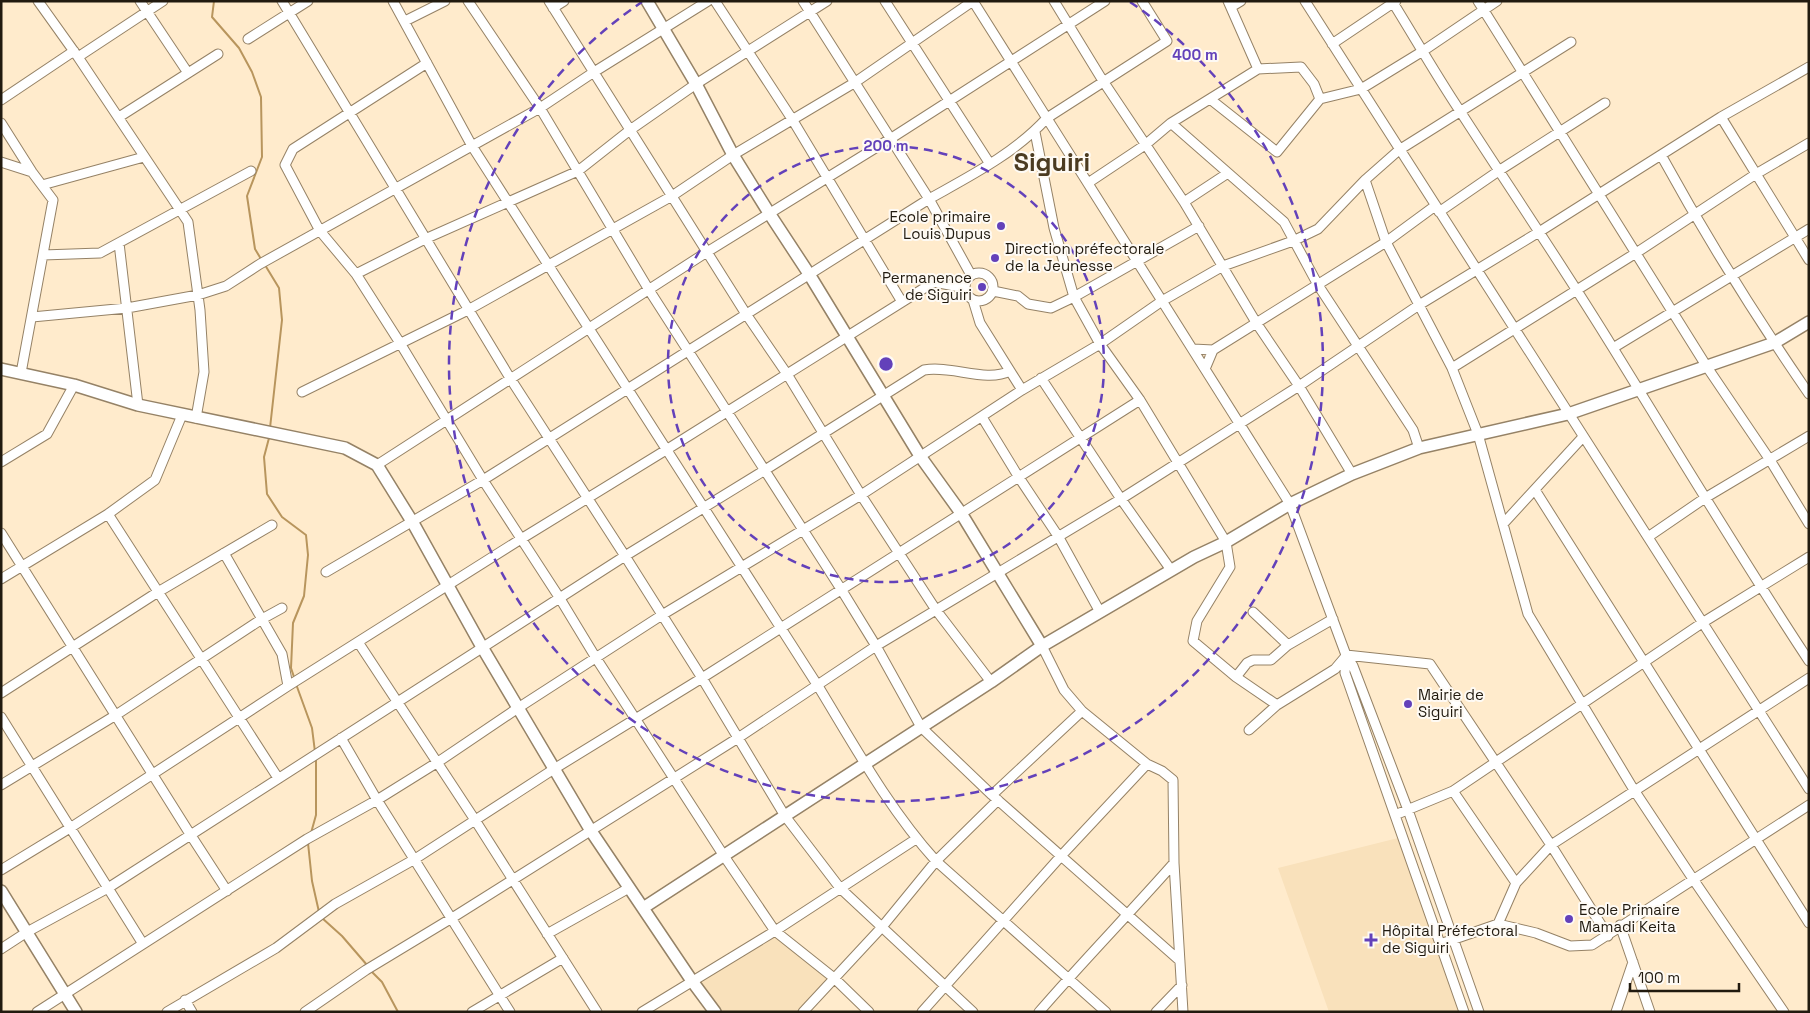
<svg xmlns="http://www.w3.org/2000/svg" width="1810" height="1013" font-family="'Space Grotesk',sans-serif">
<rect width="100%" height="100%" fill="#ffebcc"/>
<path fill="#f9e1bb" d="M1402 837 1464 1012H1329L1278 868Z
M776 935 827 979 797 1012H723L698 981Z"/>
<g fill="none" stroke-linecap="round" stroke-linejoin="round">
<path stroke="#b8955d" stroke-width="2" d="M214 1 212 17 239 48 252 72 261 97 262 157 247 196 255 249 261 259
M265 265 279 288 282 320 270 428
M269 438 264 457 267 494 282 517 306 535 308 555 304 596 293 623 291 668 294 677
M296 684 312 728 315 752
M311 833 316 815V759
M308 843 312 881 319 912
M322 918 342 936 367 965
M371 971 382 982 398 1012"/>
<g stroke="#958266" stroke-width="11">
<path id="street" d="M38 1 78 57 188 222 200 310 204 372 196 418
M140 1 188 73
M282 1 510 378 625 556 702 678 785 816 840 888 973 1012
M393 1 472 146 818 686C854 745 889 809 936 861L1106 1012
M468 1 540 108 649 290 841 589 876 646 921 727 992 795 1180 961
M549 1 746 314 787 374 861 495 936 610 991 682
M715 1 792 119 902 302
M803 1 929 199 971 275
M885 1 990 164
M973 1 1290 504 1346 655 1353 666 1408 810 1479 1012
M1054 1 1103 81 1184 202 1257 324 1299 386 1352 474
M1228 1 1258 69
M1305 1 1809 789
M1392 1C1415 38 1436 75 1460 111 1511 190 1564 268 1613 348 1678 453 1741 558 1809 661
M1478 1 1707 367 1770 460 1809 524
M1231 7 1241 1
M553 8 564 1
M405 21 445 1
M248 39 308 1
M1332 44 1396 1
M78 57 163 1
M427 63 293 149 285 165 320 231 356 274 400 343 483 480 559 597 596 658 724 856 775 931 834 978 869 1012
M1210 99 1277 152 1320 99
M1 100 74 51
M119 117 218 54
M1721 117 1809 260
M1 123 32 172 53 200 21 373
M1171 123 1284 222 1318 285 1413 430 1419 448
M1035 132 1054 228 1074 297 1100 344 1140 400 1226 542 1230 567 1197 621 1193 641 1236 677 1277 705
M1661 155C1706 237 1756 317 1809 394
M1 162 32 172
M1365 180 1386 242 1452 368 1478 434 1528 614 1634 790 1693 879 1784 1012
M1088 183 1145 145 1171 123 1258 69 1301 67 1314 84 1320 99 1361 89 1423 51 1497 1
M42 185 144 157
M1184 202 1228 173
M1439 212 1500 170 1605 103
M119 243 138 405
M43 255 100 253 251 171
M965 287a14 14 0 1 1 28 0a14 14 0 1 1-28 0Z
M356 274 425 239 578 171 630 130 696 84 827 1
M993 291 1018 296 1028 304 1051 308 1074 297 1199 226
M973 300 980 323 1022 390
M32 317 127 308 198 295 226 286 260 264 540 108 594 72 708 1
M1613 348 1809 229
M1193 349 1213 350 1386 242 1435 206
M1452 368 1636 253 1756 174 1809 143
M1205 369 1213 350
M1041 378 1121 499 1171 570
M302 392 468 310 672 196 733 155 854 83 973 1
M982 417 1018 476 1058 536 1100 612
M1 462 47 434 74 385
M377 465 707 252 890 139 1105 1
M1535 490 1809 923
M108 514 278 778
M1503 524 1582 438
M1 533 190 834 227 891
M1648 537 1705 498 1809 436
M224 553 282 654 288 686
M326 572 483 480 929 199C970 176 1014 154 1047 118L1167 41 1142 1
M1 579 108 514 155 480 182 415
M1253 612 1288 645
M358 642 475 820 597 1012
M1042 646 1064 690 1082 711 1147 764 1162 771 1173 780 1174 863 1183 1012
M1346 655 1430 664 1551 845 1608 936
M1346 656 1345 673 1464 1012
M1236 677 1247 663 1253 660H1271L1288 645 1333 619
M1 693 158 592 272 525
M1 717 143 944
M1249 730 1277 705 1335 669 1346 656
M341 738 377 800 510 1012
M1 785 116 715 262 619 282 608
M1453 791 1516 883
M992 795 1082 711
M1395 815 1453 791 1702 623 1809 557
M1 870 70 828 288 686 521 539 666 450 934 282 965 288
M1498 924 1536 933 1570 946 1592 945 1809 805
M1620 925 1650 1012
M547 934 629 888
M1440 944 1498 924 1516 883 1551 845 1809 678
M1 949 27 932 108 888 625 556 765 470 924 370C952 365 986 383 1010 371
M185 1000 192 1012
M37 1012 307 839 377 800 438 762 518 708 662 615 861 495 1022 390 1100 344 1162 301 1223 266 1293 241 1318 229 1365 180 1399 150 1571 42
M167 1012 276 948 335 904 415 859 554 769 702 678 1140 400
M305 1012 366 970 452 918 738 738 876 646 1121 499 1299 386 1419 305 1539 232 1721 117 1809 67
M472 1012 563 958
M642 1012 775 931 916 839
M803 1012 882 927 936 861 998 800
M922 1012 1061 856 1147 764
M1039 1012C1083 961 1130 913 1174 863
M1156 1012 1182 985
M1616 1012 1633 962"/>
</g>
<g stroke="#958266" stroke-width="14">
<path id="secondary" d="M647 1 696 84 733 155 769 213 809 274 920 456 961 513 1042 646
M1 369 74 385 138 405 345 448 377 465 413 523 482 647 591 831 692 981 715 1012
M1 891 76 1012
M643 908 991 682 1042 646 1194 557 1226 542 1290 504 1352 474 1419 448 1568 414 1774 343 1809 322"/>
</g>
<use href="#street" stroke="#fff" stroke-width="9"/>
<use href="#secondary" stroke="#fff" stroke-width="11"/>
</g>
<g fill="none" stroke="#6341ba" stroke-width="2.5" stroke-dasharray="9 6">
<circle cx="886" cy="364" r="218"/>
<path d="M1130 2A437 437 0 1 1 642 2"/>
</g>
<g fill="#6341ba" stroke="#fefaf4" stroke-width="2">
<circle cx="1001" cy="226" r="5"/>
<circle cx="995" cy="258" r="5"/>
<circle cx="982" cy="287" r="5"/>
<circle cx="1408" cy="704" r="5"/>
<circle cx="1569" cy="919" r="5"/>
<path d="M1368.5 932.5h5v5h5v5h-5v5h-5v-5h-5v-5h5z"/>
</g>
<g text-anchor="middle" stroke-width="4" stroke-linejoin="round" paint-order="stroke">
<g font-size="15" fill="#211a0f" stroke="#fefaf4" text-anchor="start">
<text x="991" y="222" text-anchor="end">Ecole primaire<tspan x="991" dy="17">Louis Dupus</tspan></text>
<text x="1005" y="254">Direction préfectorale<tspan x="1005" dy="17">de la Jeunesse</tspan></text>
<text x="972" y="283" text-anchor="end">Permanence<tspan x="972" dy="17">de Siguiri</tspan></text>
<text x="1418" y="700">Mairie de<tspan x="1418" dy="17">Siguiri</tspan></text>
<text x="1579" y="915">Ecole Primaire<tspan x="1579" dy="17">Mamadi Keita</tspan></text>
<text x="1382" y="936">Hôpital Préfectoral<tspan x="1382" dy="17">de Siguiri</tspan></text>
</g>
<g font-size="25" font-weight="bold" fill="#4b3b21" stroke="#fefaf4">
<text x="1052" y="171">Siguiri</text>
</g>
</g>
<circle cx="886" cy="364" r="8" fill="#6341ba" stroke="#fefaf4" stroke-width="2.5"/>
<g font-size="15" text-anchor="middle" font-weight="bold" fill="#6341ba" stroke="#fefaf4" stroke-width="4" stroke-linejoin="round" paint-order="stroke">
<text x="1195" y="60">400 m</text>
<text x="886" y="151">200 m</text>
</g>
<rect width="1810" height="1013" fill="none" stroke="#211a0f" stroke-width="5"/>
<path d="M1630 983v8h109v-8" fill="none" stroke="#211a0f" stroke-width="2.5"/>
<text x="1638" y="983" font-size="15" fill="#211a0f" stroke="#fefaf4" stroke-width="4" paint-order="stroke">100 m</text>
</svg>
